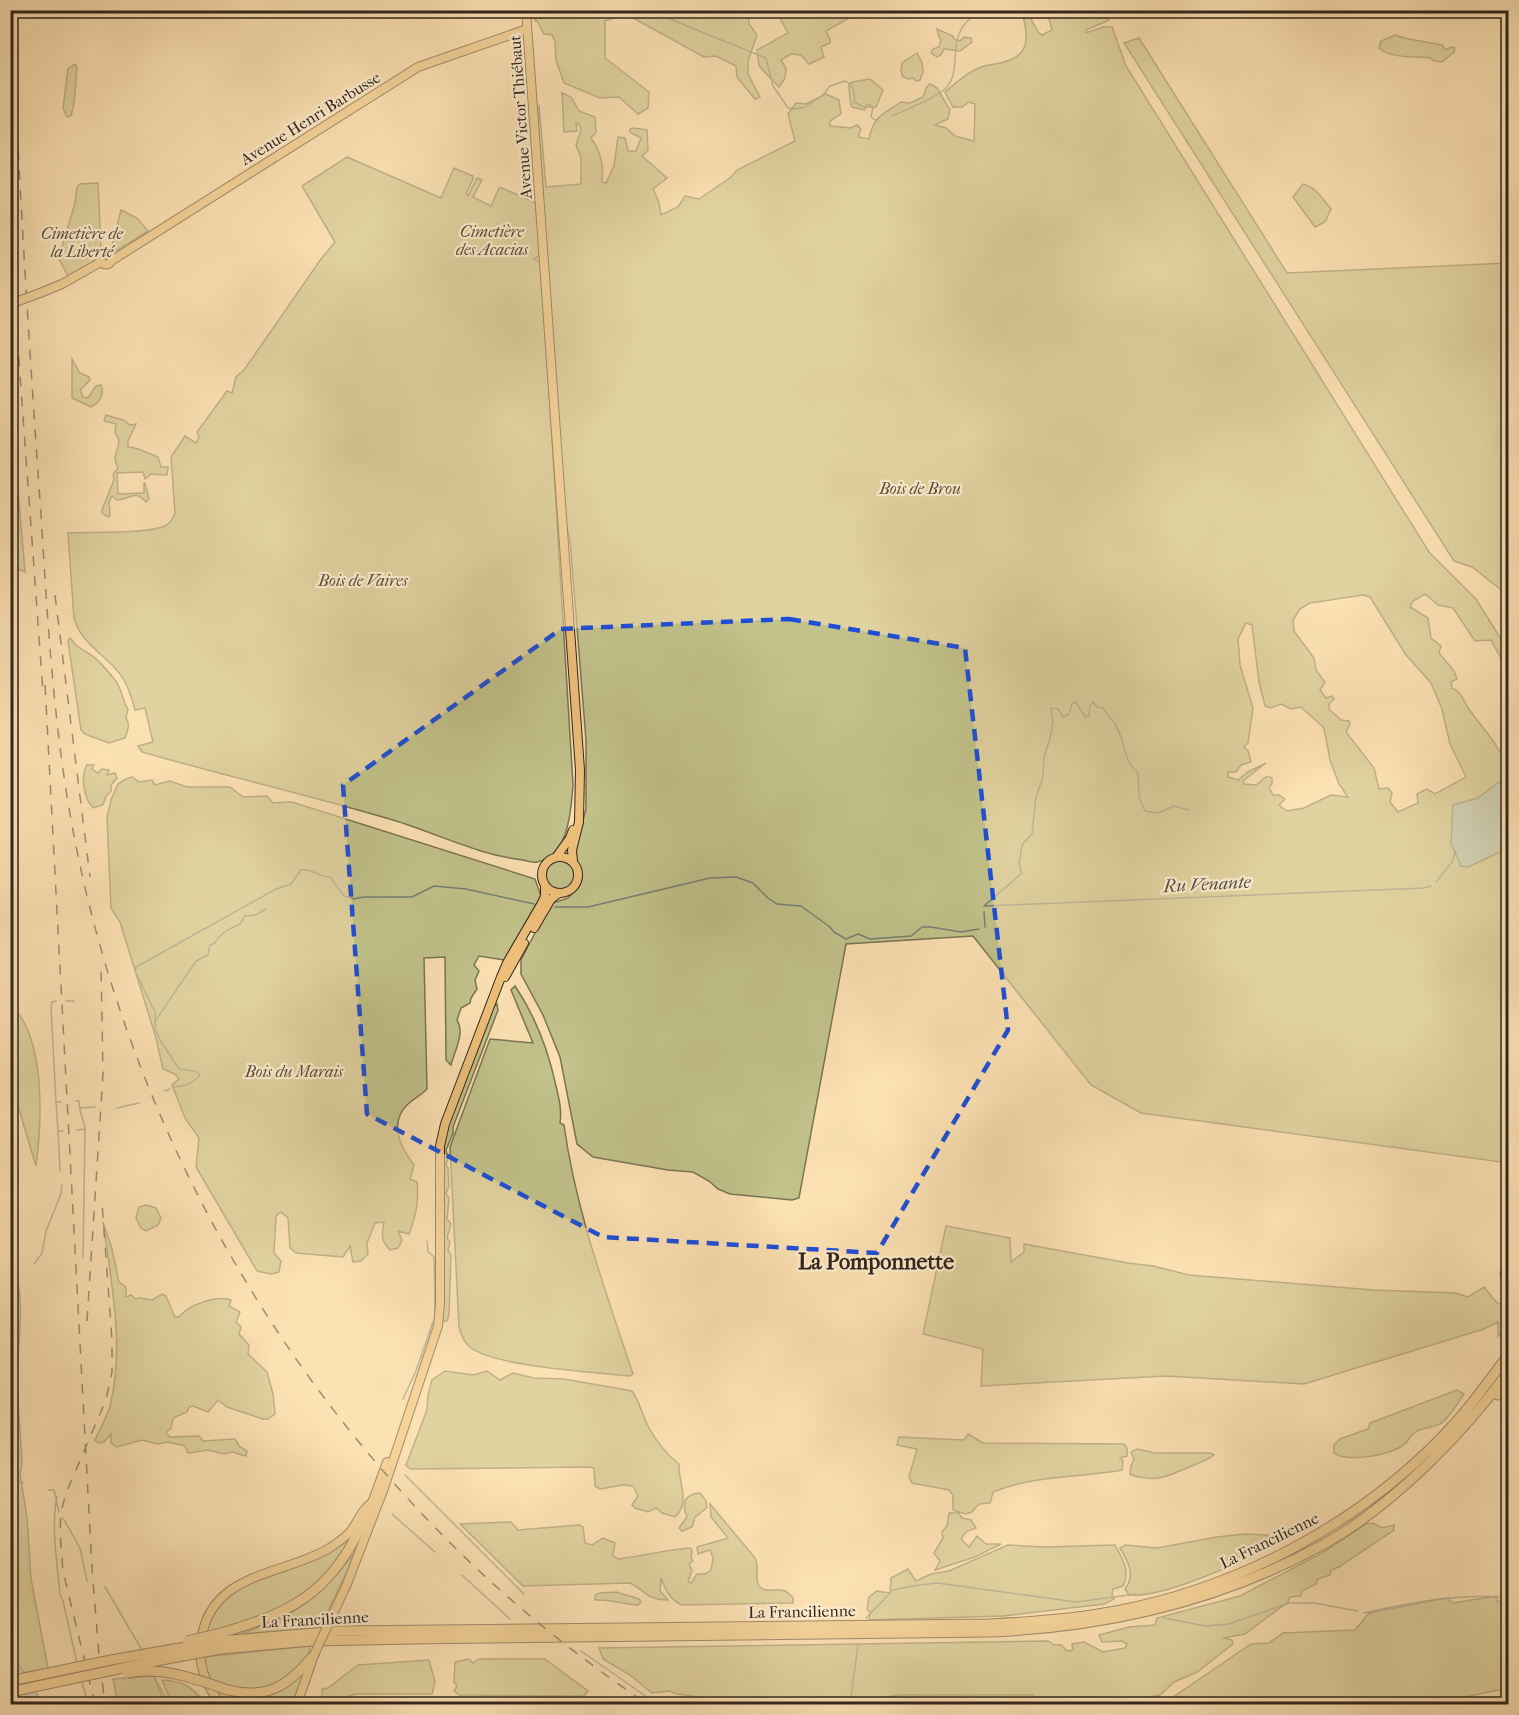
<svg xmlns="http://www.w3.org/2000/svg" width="1519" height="1715" font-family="'IM FELL French Canon',serif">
<rect width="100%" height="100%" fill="#fce1b3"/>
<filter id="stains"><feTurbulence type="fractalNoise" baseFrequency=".00333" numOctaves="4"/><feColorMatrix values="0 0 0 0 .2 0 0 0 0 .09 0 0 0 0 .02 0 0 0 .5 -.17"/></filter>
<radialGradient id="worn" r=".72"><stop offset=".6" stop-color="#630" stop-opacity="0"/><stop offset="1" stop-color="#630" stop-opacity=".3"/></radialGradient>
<path fill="#c2c28a" stroke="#7a7454" stroke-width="1.5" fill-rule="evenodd" d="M544 10 748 11 749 24 757 35 748 61V74L760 97 755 99 737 77 736 66 716 56 704 57 626 14 605 21V58L649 92 648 108 638 114 619 97 600 98 564 83 556 60 555 41 552 35 544 34 537 21H535V18H544Z
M776 11H843L840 13 849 18 826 31 830 39V43L821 47 824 57 809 64 801 55 791 54 781 60 786 68 785 78 779 87 759 66 757 50 788 33Z
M1047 11H1108L1109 20 1086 30V33L1103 27H1112L1126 66 1429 552 1476 599 1508 650V671L1491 640 1475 641 1453 608 1438 605 1425 594 1413 601 1410 607 1428 618 1431 638 1441 646 1439 653 1454 671 1457 679 1451 682 1452 688C1462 692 1465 705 1472 713 1482 728 1491 735 1500 752H1508V781H1501L1478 798 1453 805 1452 824 1468 867 1504 850 1508 856V1163L1141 1113 1091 1085 973 936 846 944 799 1198 792 1200 730 1194 718 1189 709 1181 693 1172 668 1170 593 1157 577 1144 560 1057 543 1015 521 974V960L550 904 568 898 579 886 581 877 574 853 586 809V740L570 540 565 520 538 134 539 105 546 187 581 184V158L576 145 581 130 579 124 576 123 577 131 564 132 562 93 571 97 579 111 595 117 596 132 591 138C601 151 604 166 602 182L606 183 614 166 618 137 625 138 628 151H636L641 138 630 132V129L634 128 647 130 648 150 642 156 667 178 653 189 659 203 661 215 678 207 685 196 699 199 731 177 737 170 795 141 788 114 796 103 806 104 826 94 839 100 841 114 830 121V126L851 128 857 125 861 129 858 137 869 139C874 115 882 115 901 102L910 103 923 97 926 88 930 84 937 88 950 110 948 119 935 125 946 128 955 136 974 141 975 104 969 102 962 107H953L945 92C957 82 969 71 984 66 991 64 999 64 1007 61 1030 54 1028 36 1023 16L1030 17 1038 32 1042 35 1052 30ZM1363 595 1370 597 1406 655 1431 683 1442 709 1450 744 1466 777 1435 794 1427 789 1417 794 1418 803 1398 812 1390 802 1392 793 1388 788 1379 789 1374 768 1346 732 1350 724 1349 721 1341 720 1329 709V704L1334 699 1332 696 1326 698 1320 690 1325 682 1316 670 1314 658 1294 631 1293 620 1300 609 1310 603ZM1246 623 1252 625 1259 682 1265 706 1270 708 1281 704 1291 709 1301 707 1324 728 1330 760 1339 784 1348 797 1331 795 1304 808 1287 811 1279 805 1285 799 1279 795H1273L1269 788 1272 784V778L1267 776 1256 785 1243 784 1244 780 1266 763 1248 772 1238 780 1228 777V772H1236L1241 765 1251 762 1248 751 1244 747 1248 743 1253 708 1240 665 1238 639Z
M937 29 953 36 954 39 960 41 964 37 971 38 972 42 960 51 944 49 941 55 937 57 931 53 933 49 939 47 941 40 939 37Z
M1395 35C1410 41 1426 41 1442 45L1446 50 1451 47 1455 48 1454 52 1442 62 1434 61 1430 58C1415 56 1391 59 1379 48L1381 41Z
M1139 38 1287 273 1508 263V595L1472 567 1454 561 1124 43Z
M917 53 922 63 923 72 920 80 916 81 913 78 909 79 903 77 901 72 902 63Z
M75 64 77 67 74 104 71 116 67 117 63 108 68 69Z
M870 79 883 90 876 107H867L864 110 852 107C850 105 849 87 849 84L852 82Z
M347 157 441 198 454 168 473 176V179L466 194 468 196 477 178 482 180 473 197 491 206 499 188H502L534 202 536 206 540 252 539 256 534 259 539 261 542 275 573 785C571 809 569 857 537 862 533 863 527 861 523 860 478 855 436 833 393 820 310 795 225 776 142 752L138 746 153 742 145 708 135 710C132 698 128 684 120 674 105 654 81 644 74 618L68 533C88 532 152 534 167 525 171 522 173 518 175 513L171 457 185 436 196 443 199 437 197 432 227 391 232 393 236 377 244 370 321 259 335 242 302 186Z
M98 183 101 250 97 254 96 261 68 276 55 251 62 247 75 203 77 187 80 184Z
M1303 184C1316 187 1323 199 1331 209L1325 222 1315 227 1293 197Z
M121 210 137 218 148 231 115 252 112 246Z
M72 359 80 373 89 377 90 380 80 390 83 397 88 398 96 386 101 385C105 394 99 403 91 407L72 398Z
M106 415 123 420 130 425 136 424 128 441V447C135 446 150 454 158 457L161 467H168L167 475 151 474 145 479 143 472 117 473 118 494 144 493V483H145L149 499 146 502C134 489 131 499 117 500L112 496 109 502 110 516 108 517 102 513V510L114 480 113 474 118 468C117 465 115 461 115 458 116 448 123 443 115 433L116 424 104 421Z
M15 455 25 572 11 567V520L17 497C10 483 9 470 15 455Z
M70 638C79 649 77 646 88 653 98 659 108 671 115 680 123 690 122 702 128 709L126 718C131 725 127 731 125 738L109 743 85 734 81 730 68 641Z
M87 765H94L92 769 98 773 102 769 109 770 107 775 115 773 117 778 111 785V791L106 796 103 805 93 808C84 798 80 777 87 765Z
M132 777 139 782 152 780 155 785 170 781 187 787H230L243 797 267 796 273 803 292 802 535 879 541 896 504 960 479 956 474 965 479 971 475 980 477 989 471 998 470 1003 461 1008 457 1020C465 1033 455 1050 451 1065L446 1060 445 957 424 958 427 1089C421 1095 414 1099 408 1104 388 1123 401 1148 414 1165L410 1179 417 1182C419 1202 416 1216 409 1234L398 1231 402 1240 398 1248 390 1250C380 1240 382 1234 384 1222L375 1223 367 1243 368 1254 361 1261 353 1262 350 1246 343 1257 296 1253 290 1248 288 1218 281 1212 276 1216 274 1253 281 1261 279 1272 271 1274 257 1271 196 1167 199 1138 185 1118 172 1085 179 1079 175 1074 163 1069 156 1038 120 922 111 908 107 817 111 800 118 784 126 779Z
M543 875a16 16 0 1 1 32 0a16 16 0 1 1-32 0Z
M515 986C536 1017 548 1049 556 1086 559 1099 562 1110 560 1123L564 1125C576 1212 606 1292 633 1374L630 1376C595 1372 495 1367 470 1347 464 1342 461 1335 459 1327L450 1147 490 1039 533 1043 511 990Z
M497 1004 498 1010 453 1127V1133L446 1150 448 1158 446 1165 448 1168 449 1186 446 1194 449 1198 447 1219 451 1224 447 1238 450 1242 448 1250 451 1255 449 1315 447 1321H443L441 1317 442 1155 447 1126 492 1007Z
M11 1005C46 1038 42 1121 36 1166L11 1083Z
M146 1205 156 1208 161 1218 158 1225 146 1231 141 1228 136 1218 139 1207Z
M103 1222 112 1249 119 1282 126 1287V1297L131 1295 136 1299 139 1298 152 1300 162 1294 166 1296 175 1317H179C188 1305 216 1295 231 1300L229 1306 240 1312 236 1322 241 1327 239 1334 249 1345 248 1354 267 1372 273 1394 275 1414 268 1419H263L227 1407 218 1400 208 1412 193 1406 189 1407 187 1412 173 1418 171 1428 166 1433 170 1437 199 1436 203 1441 235 1439 240 1447 247 1451 246 1456 232 1452 224 1454 208 1450 188 1453 185 1446 168 1442 157 1444 142 1440 117 1447 111 1443V1434L104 1442 98 1443 95 1440C100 1429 107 1417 110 1406 125 1347 111 1281 103 1222Z
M946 1226 1010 1238 1011 1262 1024 1252V1244L1128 1263 1153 1266 1189 1275 1373 1290 1455 1293 1468 1297 1484 1287 1496 1302 1508 1308C1509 1321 1510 1329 1498 1336V1322L1484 1329 1304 1384 1166 1376 981 1386 983 1349 923 1334Z
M11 1268C28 1288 17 1349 17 1375 17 1404 21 1434 22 1464L20 1474 27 1517 31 1579 48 1668 23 1673 10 1652Z
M445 1371 473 1375 487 1371 500 1380 513 1373 534 1378 564 1379 632 1391C640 1402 642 1414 648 1426 656 1441 666 1454 679 1464 678 1482 691 1503 675 1517L662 1513 656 1508 648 1512 635 1508 632 1505 638 1496 633 1486 623 1485 600 1489 595 1486 594 1468 589 1467 410 1469 406 1465 427 1410 428 1395 432 1380Z
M1457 1390 1464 1394C1458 1403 1452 1413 1444 1421 1435 1430 1424 1425 1414 1433 1409 1437 1408 1443 1402 1446 1388 1455 1348 1463 1334 1453V1445L1340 1439 1368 1429 1370 1423Z
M968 1434 983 1443 1124 1444 1127 1448V1456L1120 1458 1123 1461 1122 1470C1079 1478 1034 1475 993 1492L990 1503 979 1504 972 1512 966 1514 953 1510V1495L949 1490 912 1483 909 1477 917 1449 897 1445 899 1437 964 1440Z
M1137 1449 1155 1453H1210L1214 1455C1206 1461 1169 1476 1159 1478 1152 1479 1137 1478 1130 1474L1131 1466 1134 1459 1131 1452Z
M700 1493 706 1501 707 1508 695 1517 692 1527 682 1531 679 1528 687 1517C681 1503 685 1494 700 1493Z
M710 1504 755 1558C760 1567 754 1579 759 1586 769 1597 780 1581 793 1598V1603L682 1605C670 1600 665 1589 661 1578L660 1591 668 1600C646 1600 647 1591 630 1583L523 1586 460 1524 511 1522 518 1530 579 1525 583 1527 585 1543 592 1545 603 1538 615 1543 613 1556 618 1559C642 1556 665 1550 690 1548L692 1550 691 1558 693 1561 689 1564 692 1571 688 1581 691 1583 697 1574H705L711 1570 713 1558 710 1550 698 1554 697 1547 728 1538 711 1517Z
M949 1513H959L962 1518 971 1520 976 1528 966 1532 961 1539 969 1547 977 1536 986 1544H1001L975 1557 935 1570 940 1561 934 1553 943 1538 942 1532 947 1526Z
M1373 1523 1382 1528 1394 1525V1530L1339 1567 1331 1570 1330 1575 1318 1579 1316 1584 1302 1591 1301 1596 1290 1597 1288 1602 1245 1634 1223 1638 1232 1640 1233 1644 1197 1672 1174 1682 1160 1695 1145 1698 1070 1697 1066 1704H1033V1695H900L863 1700H722L677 1694 669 1691 652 1693 630 1675 603 1659 599 1648 1048 1641 1054 1645H1061L1067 1651 1073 1650 1072 1644 1084 1642 1103 1652 1125 1648 1127 1644 1122 1641 1102 1642 1099 1635 1129 1627 1155 1625 1157 1618 1240 1596 1322 1553 1366 1524Z
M1245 1534 1268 1535 1267 1539 1248 1547 1254 1552V1556C1223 1569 1161 1598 1129 1595L1125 1589C1136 1575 1128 1561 1120 1548L1125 1545 1157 1548 1217 1537Z
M350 1535H354L322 1580 285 1609 204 1636C214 1610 223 1599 246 1584Z
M1008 1545 1045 1547 1115 1545C1122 1558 1131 1571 1123 1586L1113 1589 1112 1595 1114 1599 1104 1604 1003 1616 869 1620 870 1612 867 1609 869 1597 877 1591 890 1593 891 1578 908 1569 916 1581 931 1574 949 1571Z
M357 1550 320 1628 241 1634C255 1629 268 1624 281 1618 313 1603 335 1577 357 1550Z
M616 1592 639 1599 641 1602 638 1605C621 1604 610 1599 595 1600V1595L600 1593Z
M1496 1596 1497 1601 1508 1604V1688L1433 1704H1163L1251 1644 1269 1643 1283 1633 1355 1630 1369 1613 1446 1598 1453 1603Z
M310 1646 308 1656 300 1667 272 1688 250 1691 234 1688 210 1680 207 1675 204 1657Z
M469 1659 473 1663 479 1659H545L588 1691 584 1696 459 1695 454 1691 457 1686 454 1682 455 1662Z
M429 1660 435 1682 432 1694H356L331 1701H322V1689L328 1688 358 1665Z
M306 1671 294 1704H224L213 1689C253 1704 274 1700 306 1671Z
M154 1676 165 1704H118L113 1679Z
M162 1680C185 1681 192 1687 206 1704H172Z"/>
<path fill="#a0bcb2" stroke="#748076" stroke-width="1.5" d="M1501 781H1508V856L1504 850 1468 867 1461 866 1451 843 1453 805 1478 798Z
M10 1652H11L43 1704H11Z"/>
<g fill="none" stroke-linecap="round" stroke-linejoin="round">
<path stroke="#748076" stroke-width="1.5" d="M644 10 653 12 766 58 773 86 788 108 796 109 805 107 823 95 830 86 845 81C853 84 856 94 854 102L864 107 868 104 873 107 871 117 877 121
M892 116C907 109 935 99 946 88 963 70 946 38 970 19L968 10
M1436 882 1452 862 1455 852 1456 851
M984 906 1022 873 1019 864 1022 845 1032 834 1036 797 1043 777 1044 757 1050 739 1053 722 1051 708 1058 709 1063 717 1069 714 1072 704 1076 702 1085 717 1089 716 1090 706 1093 702 1097 707 1103 708C1106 715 1112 718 1115 724 1126 741 1122 760 1138 773L1139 797 1145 811 1158 813 1174 806 1189 810
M984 906 1424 888 1431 886
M555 907H588L710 878 736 877 753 883 768 898 777 904 801 906 830 927 834 932 846 939 858 934 870 939 911 936 922 927H931L961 932 979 929
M984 912 985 927
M56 1001 52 1002 51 1007 56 1102
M66 1001H74
M156 1020 196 961 208 955 210 945 215 943C218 935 232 927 240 924L245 916 255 915 266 909
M175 1087 187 1085 199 1077V1074L195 1071 179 1069 160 1040 155 1029V1012L135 971 136 967 276 889 291 884 301 870C311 868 320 877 330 877L344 896 354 899 363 897H412L434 886 466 889 534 904
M165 1091 170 1089
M76 1101H79C79 1113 84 1120 85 1129L77 1130
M80 1108 95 1107
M117 1108 139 1103
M58 1130 56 1102H61
M60 1171 58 1131H63
M427 1241 428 1252 434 1257 435 1312
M83 1257 85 1129
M34 1264 42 1253 46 1231 61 1194 62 1185
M10 1266H14
M435 1317V1315
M10 1337 11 1370 17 1393 16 1405 10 1408
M403 1399 416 1371 433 1322
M405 1475 524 1594
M11 1478 23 1483
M48 1490H54L59 1512
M57 1496C51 1529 57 1562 60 1594L63 1601 77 1663
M392 1514 435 1552
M63 1518 80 1548 87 1581
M462 1575 510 1619
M105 1587 142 1650
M1364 1613C1414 1602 1458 1593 1508 1598
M866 1618 893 1590 912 1586 937 1583 1076 1602 1136 1594
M1164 1618 1205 1626 1229 1624 1289 1603H1314L1358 1611
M581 1651 657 1704
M154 1676 169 1704
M82 1682 88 1704
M850 1704 858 1645"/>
<g stroke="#31251d" stroke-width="10">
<path id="major" d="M526 10 580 770 579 822 572 850 573 861
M100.5 259a5.5 5.5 0 1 1 11 0a5.5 5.5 0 1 1-11 0Z
M111 261 418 67 527 29
M40 293 62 284 101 262
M557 856 570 838 573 830
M542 875a18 18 0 1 1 36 0a18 18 0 1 1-36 0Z
M534 928 551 899 559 893
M505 977 524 943
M347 1584 384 1488 438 1326 440 1304V1146L445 1124 501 977 507 963 542 903 545 896V886
M221 1704C206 1686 198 1664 201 1641 210 1572 281 1576 328 1549 336 1544 344 1538 350 1532 358 1523 361 1509 372 1503L387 1462
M297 1704 312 1661"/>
</g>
<g stroke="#31251d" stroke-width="11">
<path id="highway" d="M1508 1264 1505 1274 1508 1288
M1498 1395 1508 1383
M217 1634C304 1610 336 1587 372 1503
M219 1641 340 1631 989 1624C1032 1622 1074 1619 1116 1611 1244 1586 1367 1520 1455 1423 1474 1402 1491 1378 1508 1355
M221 1649 311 1641 413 1639 990 1632C1107 1627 1222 1601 1326 1543 1393 1505 1463 1434 1508 1372
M228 1690C268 1700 289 1685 314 1655"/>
</g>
<use href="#major" stroke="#eec07a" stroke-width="8"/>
<use href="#highway" stroke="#eec07a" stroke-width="9"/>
<path stroke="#31251d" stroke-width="1.5" stroke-dasharray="10 10" stroke-linecap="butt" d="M11 10C19 179 29 347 41 515 48 626 54 737 76 846 131 1120 273 1376 476 1568 529 1618 587 1663 647 1704
M10 237 43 692
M55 595 90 877
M45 685 92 1569 99 1655 105 1704
M87 1321 103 1074 101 967
M95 1704 63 1571 60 1533 61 1512 66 1493 106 1400 112 1372V1340L102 1203"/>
<g stroke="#31251d" stroke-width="10" stroke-linecap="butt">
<path id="major-bridge" d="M10 304 40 293
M314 1655 347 1584"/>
</g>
<g stroke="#31251d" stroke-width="11" stroke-linecap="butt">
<path id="highway-bridge" d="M187 1641 217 1634
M127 1673C161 1666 196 1679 228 1690
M10 1681 111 1660 219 1641
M10 1692 156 1661 221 1649"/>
</g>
<use href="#major-bridge" stroke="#eec07a" stroke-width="8"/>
<use href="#highway-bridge" stroke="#eec07a" stroke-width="9"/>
</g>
<path d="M0 0H1519V1715H0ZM789 619 965 648 1008 1030 877 1253 603 1237 367 1114 343 785 561 629Z" fill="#fce1b3" fill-opacity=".55" fill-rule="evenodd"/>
<path fill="none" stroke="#1d4ed8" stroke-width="4.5" stroke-dasharray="12 8" stroke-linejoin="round" d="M789 619 965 648 1008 1030 877 1253 603 1237 367 1114 343 785 561 629Z"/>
<g text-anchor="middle" stroke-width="4.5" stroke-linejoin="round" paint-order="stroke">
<g font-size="16" fill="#31251d" stroke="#fdecce">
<text transform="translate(520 117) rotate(-94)" y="6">Avenue Victor Thiébaut</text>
<text transform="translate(310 118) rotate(-32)" y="6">Avenue Henri Barbusse</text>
<text transform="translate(1269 1540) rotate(-26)" y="6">La Francilienne</text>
<text transform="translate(802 1611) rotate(-1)" y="6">La Francilienne</text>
<text transform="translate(315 1619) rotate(-3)" y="6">La Francilienne</text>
</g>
<g font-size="16" font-style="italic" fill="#554c38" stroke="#fdecce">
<text x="492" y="237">Cimetière<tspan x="492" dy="18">des Acacias</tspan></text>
<text x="82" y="239">Cimetière de<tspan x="82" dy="18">la Liberté</tspan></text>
<text x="920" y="494">Bois de Brou</text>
<text x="363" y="586">Bois de Vaires</text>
<text x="294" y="1077">Bois du Marais</text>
</g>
<g font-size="18" font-style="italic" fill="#52524a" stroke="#fdecce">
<text transform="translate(1207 884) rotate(-3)" y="6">Ru Venante</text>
</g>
<g font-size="22" font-weight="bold" fill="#31251d" stroke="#fdecce">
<text x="876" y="1269">La Pomponnette</text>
</g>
</g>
<rect width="1519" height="1715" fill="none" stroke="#fce1b3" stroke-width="36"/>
<rect x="12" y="12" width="1495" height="1691" fill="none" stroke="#31251d" stroke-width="3"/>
<rect x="18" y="18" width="1483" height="1679" fill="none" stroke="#31251d" stroke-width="1.5"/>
<rect width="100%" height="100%" filter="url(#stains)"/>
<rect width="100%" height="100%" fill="url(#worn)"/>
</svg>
